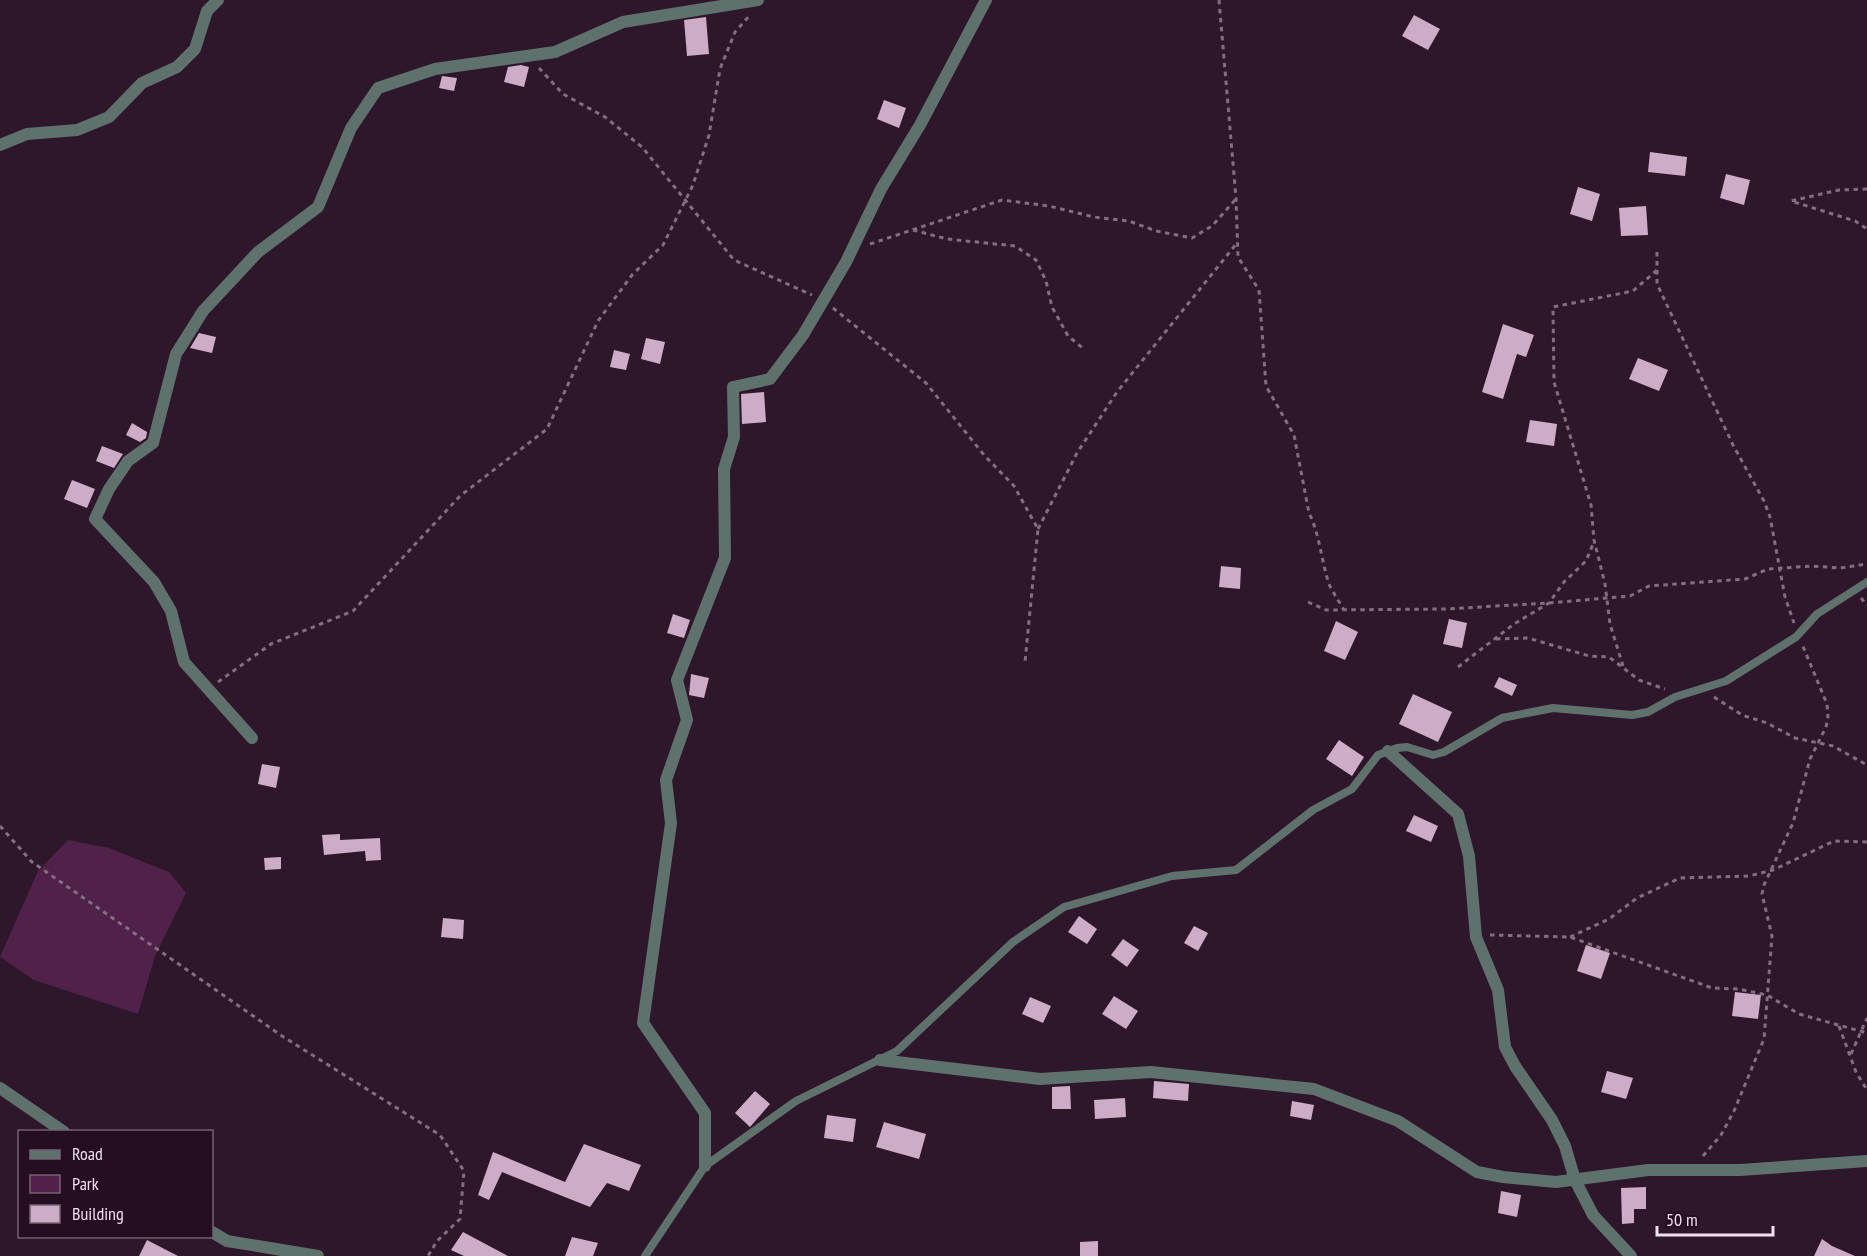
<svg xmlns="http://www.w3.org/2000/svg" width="1867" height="1256" font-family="'PT Sans Narrow',sans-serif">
<rect width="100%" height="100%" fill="#2f172b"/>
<path fill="#502149" d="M68 840 109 848 169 872 186 893 155 956 138 1014 34 980 0 957 38 871Z"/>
<path fill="#ccacc6" d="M1414 15 1440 29 1428 50 1402 36Z
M706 17 709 54 687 56 684 20Z
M521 65 529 67 524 87 504 82 508 67Z
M442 76 457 78 454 91 439 88Z
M884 100 906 108 899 128 877 119Z
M1650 152 1687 157 1685 176 1648 172Z
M1726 174 1750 180 1744 205 1720 198Z
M1578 187 1600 194 1592 221 1570 214Z
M1646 206 1648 235 1621 236 1619 208Z
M1503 324 1534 335 1526 357 1517 354 1503 399 1482 392Z
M199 333 216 337 212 353 190 348Z
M646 338 665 342 660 364 641 359Z
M614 350 630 354 626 370 610 367Z
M1638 358 1668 370 1659 391 1629 379Z
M764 392 766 422 742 424 741 394Z
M1530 420 1557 424 1554 446 1526 442Z
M132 423 147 432 146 438 140 442 126 435Z
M102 446 123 454 114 468 96 461Z
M72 480 95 489 87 508 64 499Z
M1221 566 1241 568 1240 589 1219 587Z
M673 614 690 620 684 638 667 633Z
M1449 619 1467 623 1462 648 1443 644Z
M1336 621 1358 632 1345 660 1324 651Z
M691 674 709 678 704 698 689 695Z
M1499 677 1517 685 1512 696 1494 687Z
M1413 694 1452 712 1438 742 1399 724Z
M1339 740 1364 757 1352 776 1326 759Z
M262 764 280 767 276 788 258 784Z
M1414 815 1438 826 1431 842 1406 831Z
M340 834V840L380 838 381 860 366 861 365 851 324 855 322 835Z
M281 857V869L265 870 264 858Z
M1079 916 1097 929 1087 944 1068 932Z
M443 918 464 920 463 939 441 937Z
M1194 926 1208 933 1198 951 1184 943Z
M1123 939 1139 950 1127 967 1111 955Z
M1586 945 1610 953 1601 979 1577 971Z
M1735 992 1761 995 1758 1019 1732 1016Z
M1114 996 1138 1011 1126 1029 1102 1014Z
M1030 997 1051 1006 1043 1023 1022 1014Z
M1607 1071 1633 1078 1626 1099 1601 1092Z
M1154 1081 1189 1084 1188 1101 1153 1098Z
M1070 1086 1071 1109H1052V1087Z
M755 1091 770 1104 750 1127 735 1113Z
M1125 1098 1126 1117 1095 1119 1094 1100Z
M1292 1101 1314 1105 1311 1120 1290 1116Z
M827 1115 856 1119 853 1142 824 1138Z
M884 1122 926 1134 919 1159 876 1147Z
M584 1144 641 1165 629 1191 607 1183 590 1207 502 1172 489 1200 478 1195 493 1152 565 1182Z
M1646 1187V1209H1634V1223L1622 1224 1621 1188Z
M1501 1191 1521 1195 1517 1217 1498 1213Z
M463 1232 508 1256H464L451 1250Z
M572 1237 598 1243 593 1256H565Z
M1822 1239 1832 1246 1855 1256H1814Z
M147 1240 178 1256H139Z
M1098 1241V1256H1080V1242Z"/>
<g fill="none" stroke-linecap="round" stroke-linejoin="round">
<path stroke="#836e7f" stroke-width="3" stroke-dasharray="4.5 4.5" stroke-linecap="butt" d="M1219 0 1236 198 1238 257 1259 290 1266 386 1294 435 1309 513C1320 535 1321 560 1329 584 1333 593 1339 601 1344 610
M539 68 563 94 605 117 642 147 734 260 812 295
M1867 189 1839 190 1791 201 1855 221 1867 229
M913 230 947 239 1015 246 1036 260 1046 281 1052 307 1068 336 1084 349
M870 244 1002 200 1049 206 1094 217 1129 221 1156 231 1192 238 1212 226 1235 200
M1657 252V284L1733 445 1764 501 1770 517 1785 597 1794 623
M833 308 926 383 984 455 1014 486 1038 529 1025 662
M1038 529 1077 453 1117 392 1237 243
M1861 598 1867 605
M1308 602 1326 610 1445 609 1549 603 1630 596 1649 586 1745 579 1768 569 1812 566 1840 568 1867 564
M1496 639 1528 638 1589 656 1609 657 1639 680 1665 689
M1623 666 1610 624 1605 584 1594 540 1591 505 1554 382 1553 307 1633 291 1657 270
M1458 667 1514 624 1549 603 1564 582 1586 561 1593 544
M218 682 271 644 353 611 460 496 547 429 598 321 632 275 663 245 693 185 709 135 720 69 735 32 750 15
M1714 697 1742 715 1767 723 1795 738 1833 746 1867 765
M0 826 32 862 282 1036 440 1135 464 1171 460 1219 437 1241 428 1256
M1490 935 1570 937 1712 988 1738 989 1767 995 1799 1014 1867 1033
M1570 937 1609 919 1637 898 1680 878 1749 876 1773 870 1834 841 1867 842
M1839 1026 1856 1072 1867 1090
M1851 1054 1867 1018
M1703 1156 1721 1135 1734 1111 1764 1039 1772 936 1762 894 1764 885 1793 823 1810 759 1826 727 1828 717 1827 704 1802 644"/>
<path stroke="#5f716d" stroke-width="8" d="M645 1256 705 1166 796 1101 897 1051 1013 942 1064 907 1172 876 1236 870 1313 810 1352 789 1378 755 1397 748 1407 747 1433 755 1444 752 1502 718 1553 708 1632 715 1648 712 1675 697 1726 681 1796 637 1817 614 1867 582"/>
<path stroke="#5f716d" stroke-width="12" d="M0 145 27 134 77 130 109 117 142 83 177 67 195 49 207 11 218 0
M252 738 184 662 171 611 154 582 95 519 109 489 128 461 153 443 176 354 203 311 258 252 318 207 351 128 378 88 435 69 555 52 623 22 758 0
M1388 751 1458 814 1469 856 1476 937 1498 990 1505 1047 1515 1066 1552 1120 1565 1146 1575 1180 1593 1215 1631 1256
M880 1060 1040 1079 1151 1072 1314 1089 1398 1121 1477 1172 1503 1177 1556 1182 1648 1170H1740L1867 1161
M0 1088 64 1132
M705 1166V1113L643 1023 671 823 666 780 687 720 677 680 725 558 724 469 734 437 733 387 770 379 803 335 846 262 881 189 920 125 986 0
M212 1232 227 1241 318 1256"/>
</g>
<rect x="18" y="1130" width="195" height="108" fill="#250e21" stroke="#766273" stroke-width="1.5"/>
<rect x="30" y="1150" width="30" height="9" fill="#5f716d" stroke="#766273" stroke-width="1.5"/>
<text x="72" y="1160" font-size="18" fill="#f0e0ed">Road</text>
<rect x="30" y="1175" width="30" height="18" fill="#502149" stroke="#766273" stroke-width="1.5"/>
<text x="72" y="1190" font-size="18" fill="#f0e0ed">Park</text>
<rect x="30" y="1205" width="30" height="18" fill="#ccacc6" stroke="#766273" stroke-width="1.5"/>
<text x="72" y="1220" font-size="18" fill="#f0e0ed">Building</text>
<path d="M1657 1226v9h116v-9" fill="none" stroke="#f0e0ed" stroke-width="3"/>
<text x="1666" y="1226" font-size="18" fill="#f0e0ed" stroke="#250e21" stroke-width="4.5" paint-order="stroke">50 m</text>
</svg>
